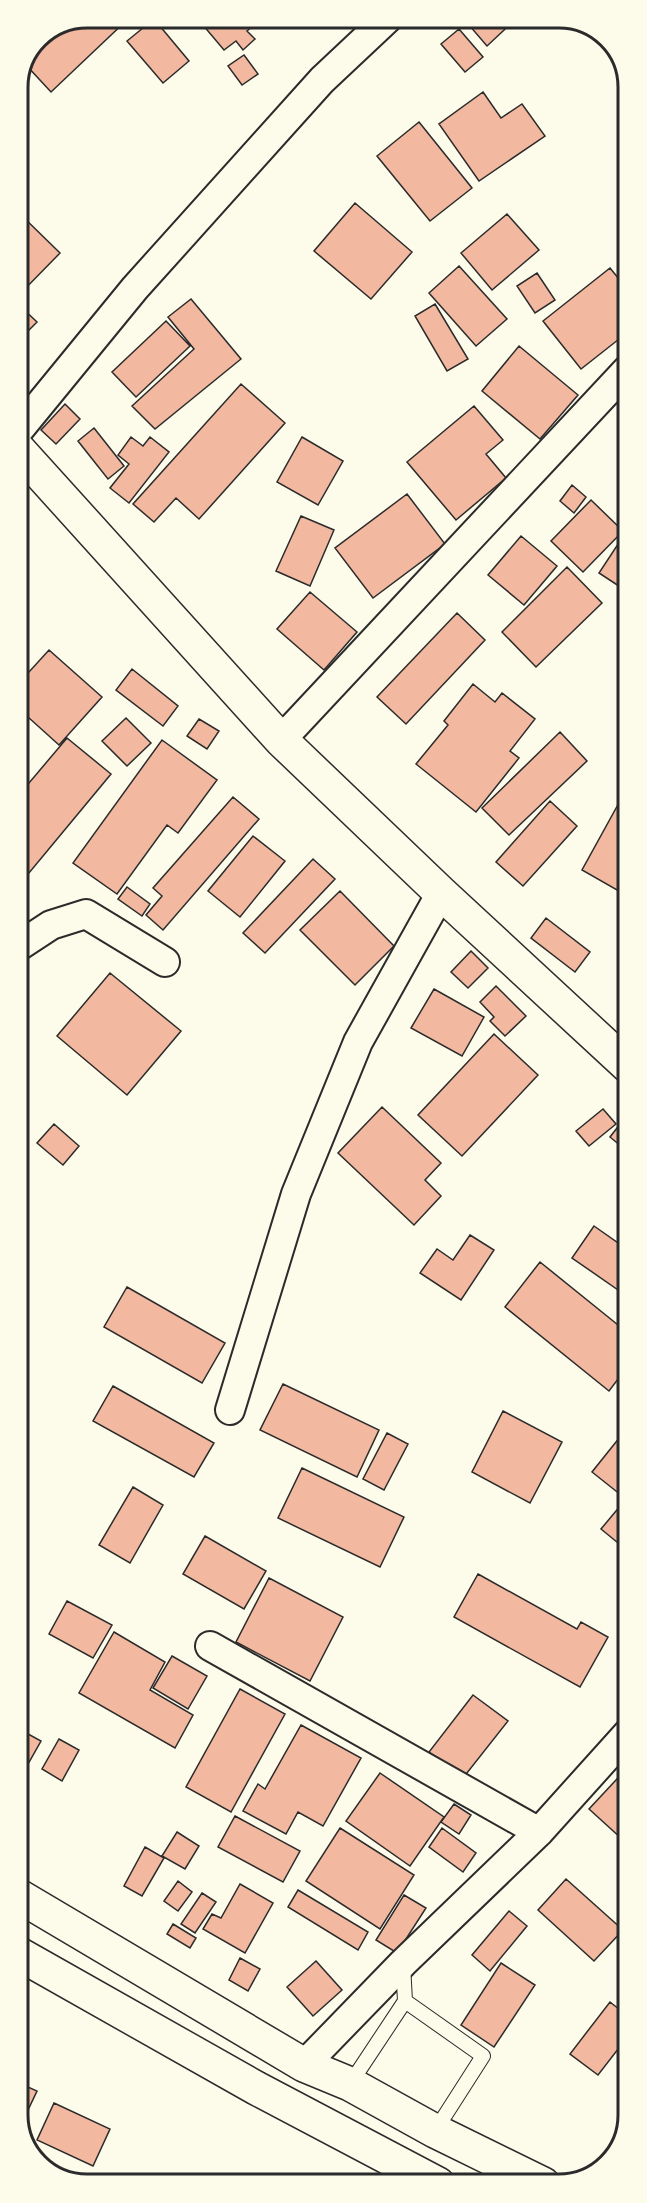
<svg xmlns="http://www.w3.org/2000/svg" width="647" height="2203" font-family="Barlow,sans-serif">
<rect width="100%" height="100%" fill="#fdfbea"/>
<path fill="#f2b8a0" stroke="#2b2b2b" stroke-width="1.5" d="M88 18H129L51 92 27 66 39 38Z
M197 18H262L247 31 255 39 243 50 236 41 224 50Z
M463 18H517L487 46Z
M154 19 189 61 163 83 127 41Z
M459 29 483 57 465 72 441 44Z
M244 55 258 74 242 85 228 66Z
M483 92 501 118 522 104 545 136 479 181 439 124Z
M419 122 472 188 430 221 377 156Z
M355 203 412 252 371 299 314 251Z
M18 212 60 253 18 296Z
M507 214 539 250 492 290 461 253Z
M459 266 507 319 476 346 429 293Z
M610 268 628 290V332L581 369 543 321Z
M537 273 555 300 535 313 517 286Z
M191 299 241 359 155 429 132 406 194 349 168 317Z
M18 304 37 322 18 341Z
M435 304 468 359 447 371 415 316Z
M166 321 190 346 136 397 112 372Z
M519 346 578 395 540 439 482 391Z
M241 384 285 423 199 519 176 498 154 522 133 504Z
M65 404 80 419 56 444 41 430Z
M474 406 503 440 486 454 506 478 456 520 407 462Z
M94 428 124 466 108 479 78 441Z
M131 437 143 446 150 437 169 452 129 503 110 488 129 464 118 455Z
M302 437 343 461 318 505 277 482Z
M572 485 586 497 574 513 560 501Z
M407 494 445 544 373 598 335 548Z
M591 500 623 531 583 572 551 541Z
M301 516 334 530 310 586 276 571Z
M628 529V592L599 573Z
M521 536 557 566 524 605 488 575Z
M567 567 602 603 536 667 502 632Z
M310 592 357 632 324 670 277 629Z
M457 613 485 640 406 724 377 697Z
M49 650 102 697 59 745 18 708V684Z
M132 669 178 706 163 726 116 690Z
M473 684 495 702 502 693 535 719 510 751 519 758 476 812 416 764 448 725 444 721Z
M126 718 151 743 127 766 102 741Z
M199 719 219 731 207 749 187 736Z
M560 732 587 761 509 835 482 808Z
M67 738 111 774 19 885 18 796Z
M162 740 217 780 178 833 167 825 117 894 73 863Z
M233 797 259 819 163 930 146 915 162 896 153 888Z
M550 801 577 826 523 886 496 862Z
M620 801 628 806V885L622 881 617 890 582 870Z
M253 836 285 861 240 917 208 891Z
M313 859 335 879 265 953 243 933Z
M127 887 150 904 142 916 118 899Z
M340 891 394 946 355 985 300 930Z
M546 918 590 952 575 972 531 938Z
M471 951 488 968 468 988 451 972Z
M110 973 181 1031 127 1095 57 1036Z
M628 977V994L622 990Z
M496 986 526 1016 505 1036 490 1021 494 1017 480 1002Z
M434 989 484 1017 462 1056 411 1028Z
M494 1034 538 1075 462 1156 418 1115Z
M382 1107 441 1163 425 1180 441 1196 414 1225 338 1153Z
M603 1109 616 1124 589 1146 576 1131Z
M628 1114V1152L610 1137Z
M54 1124 79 1146 63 1165 37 1143Z
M594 1226 628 1250V1282L621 1292 572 1258Z
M470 1235 494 1250 461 1300 420 1273 437 1249 453 1260Z
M540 1262 628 1333V1366L609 1391 505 1307Z
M127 1287 225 1343 202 1383 104 1327Z
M283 1384 379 1430 357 1477 260 1430Z
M113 1386 214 1443 194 1477 93 1421Z
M503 1411 562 1442 530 1503 472 1472Z
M628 1427H629V1552L601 1529 626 1499 592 1472Z
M387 1433 408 1444 384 1490 363 1479Z
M302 1468 404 1517 380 1567 278 1518Z
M133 1487 163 1505 130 1563 99 1545Z
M205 1536 266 1571 244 1609 183 1574Z
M478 1574 577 1629 581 1622 608 1637 580 1687 454 1617Z
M269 1578 343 1617 310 1681 236 1642Z
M67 1601 112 1625 93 1658 49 1634Z
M114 1632 165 1662 150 1690 193 1715 175 1748 79 1693Z
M172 1656 207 1676 188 1709 153 1688Z
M240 1689 285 1714 231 1812 186 1787Z
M473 1695 508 1721 463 1778 429 1752Z
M301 1725 361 1758 323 1826 298 1812 286 1834 243 1811 258 1784 265 1789Z
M19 1729 41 1741 19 1780Z
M59 1739 79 1750 62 1781 42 1769Z
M629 1766V1832L622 1839 589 1809Z
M380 1773 444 1817 410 1866 346 1821Z
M454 1804 471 1815 459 1834 441 1822Z
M235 1816 300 1851 283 1882 218 1847Z
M340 1828 414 1875 380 1929 306 1881Z
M442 1828 476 1853 463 1872 429 1847Z
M177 1832 199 1846 185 1869 162 1856Z
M145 1847 164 1858 142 1896 124 1886Z
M566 1879 623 1930 594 1961 538 1910Z
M178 1881 192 1892 178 1911 164 1901Z
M240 1884 273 1903 245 1953 203 1929 212 1914 221 1918Z
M298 1890 368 1932 358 1950 288 1907Z
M202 1893 216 1902 195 1933 181 1924Z
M404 1895 426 1908 397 1953 376 1940Z
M509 1911 527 1926 490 1971 472 1955Z
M173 1924 196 1938 190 1948 167 1934Z
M240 1958 260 1969 248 1991 229 1980Z
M316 1961 342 1990 313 2016 287 1987Z
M501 1963 535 1985 494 2047 461 2025Z
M610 2002 629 2017V2035L598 2075 570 2054Z
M19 2083 37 2091 19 2129Z
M54 2103 110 2129 93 2166 37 2140Z"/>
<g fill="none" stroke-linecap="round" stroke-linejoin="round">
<g stroke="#2b2b2b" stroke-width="16">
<path id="service" d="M403 1965 405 2001 483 2056 435 2131
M350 2084 405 2001"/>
</g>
<g stroke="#2b2b2b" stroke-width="32">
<path id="minor" d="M18 431 135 288 322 80 388 18
M281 740 628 369
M19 946 51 925 86 914 165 962
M230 1410 296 1194 358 1042 441 893
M210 1646 539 1832
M304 2065 403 1963 539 1832 629 1732"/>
</g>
<g stroke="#2b2b2b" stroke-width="36">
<path id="tertiary" d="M18 449 281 740 441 893 628 1066"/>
</g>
<g stroke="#2b2b2b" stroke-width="36">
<path id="trunk" d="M19 1896 304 2065 350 2084 435 2131 543 2184
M19 1954 256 2088 438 2184"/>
</g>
<use href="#service" stroke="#fdfbea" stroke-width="14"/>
<use href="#minor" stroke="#fdfbea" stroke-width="28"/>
<use href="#tertiary" stroke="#fdfbea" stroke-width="33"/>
<use href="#trunk" stroke="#fdfbea" stroke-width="33"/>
</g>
<path d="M0 0H647V2203H0ZM87 28H559A59 59 0 0 1 618 87V2115A59 59 0 0 1 559 2174H87A59 59 0 0 1 28 2115V87A59 59 0 0 1 87 28Z" fill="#fdfbea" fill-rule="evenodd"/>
<path fill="none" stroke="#2b2b2b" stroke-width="3" d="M87 28H559A59 59 0 0 1 618 87V2115A59 59 0 0 1 559 2174H87A59 59 0 0 1 28 2115V87A59 59 0 0 1 87 28Z"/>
</svg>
